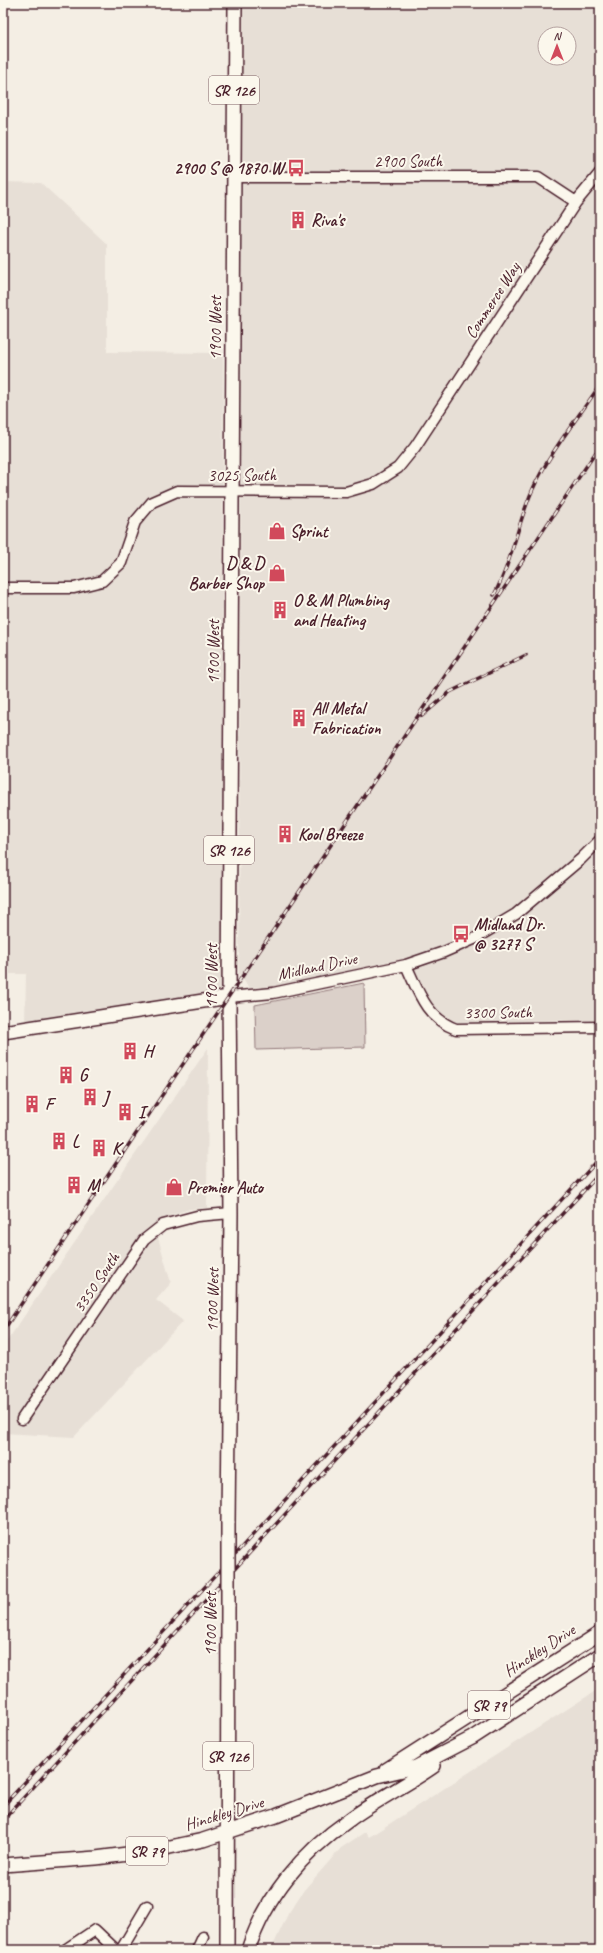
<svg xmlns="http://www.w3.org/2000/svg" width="603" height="1953" font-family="Caveat,sans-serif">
<rect width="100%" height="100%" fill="#f4eee4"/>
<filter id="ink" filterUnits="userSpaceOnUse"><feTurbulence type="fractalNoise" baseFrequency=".025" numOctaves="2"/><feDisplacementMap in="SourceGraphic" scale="8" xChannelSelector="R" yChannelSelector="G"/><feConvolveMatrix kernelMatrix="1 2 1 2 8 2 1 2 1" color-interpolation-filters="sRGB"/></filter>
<g filter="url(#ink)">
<path fill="#e7dfd6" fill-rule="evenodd" d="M242 3H600V1020L456 1022 438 1013 424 993 406 958 272 987 249 988 239 974ZM545 34H569V58H545Z
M3 182 41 183 107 244V352L223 353 222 992 25 1023 26 974H3Z
M208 1048 207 1208 190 1209 163 1218 157 1234 171 1283 156 1300 183 1321 74 1437 3 1433V1347Z
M600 1688V1950H271L288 1914 304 1890 341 1848 365 1832 369 1837Z"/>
<path fill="#dbd0c9" stroke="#92787a" d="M364 983 365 1047 256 1050 255 1005Z"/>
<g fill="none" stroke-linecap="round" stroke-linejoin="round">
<g stroke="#4a1f2b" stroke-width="13">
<path id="minor" d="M234 177H538L576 202
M3 588H74L102 581 121 563 135 522 152 502 177 491 346 492 373 484 398 468 415 447 576 202 600 173
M406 965C418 991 426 1018 456 1029L600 1027
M229 997 273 993 406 965 444 952 474 939 516 914 581 859 600 840
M22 1419 144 1240 163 1225 197 1216 231 1213
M65 1950 95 1930 116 1950
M121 1950 147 1906
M197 1950 203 1937"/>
</g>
<g stroke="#4a1f2b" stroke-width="16">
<path id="major" d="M3 1032 229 997
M228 1523 231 1213 229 997 235 3
M386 1770 600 1633
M3 1865 96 1858 151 1851 203 1840 276 1816 377 1776 416 1767 472 1738 600 1655
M227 1950 228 1605
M248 1950C266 1896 303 1852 349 1820 376 1800 407 1785 434 1766"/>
</g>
<use href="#minor" stroke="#fbf7ec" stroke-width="10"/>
<use href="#major" stroke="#fbf7ec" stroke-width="13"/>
<g stroke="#4a1f2b" stroke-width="3.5">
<path id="rail" d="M494 595C512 562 517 525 532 491 549 453 577 419 600 385
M422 716 450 692 526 655
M3 1331 600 446
M3 1806 600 1158
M3 1820 600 1173"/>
</g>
<use href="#rail" stroke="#fbf7ec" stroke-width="2" stroke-dasharray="6" stroke-linecap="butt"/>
<g stroke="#4a1f2b" stroke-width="16" stroke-linecap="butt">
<path id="major-bridge" d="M228 1605V1523"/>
</g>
<use href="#major-bridge" stroke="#fbf7ec" stroke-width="13"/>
</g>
</g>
<defs>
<g id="bus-bare" transform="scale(1.38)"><path d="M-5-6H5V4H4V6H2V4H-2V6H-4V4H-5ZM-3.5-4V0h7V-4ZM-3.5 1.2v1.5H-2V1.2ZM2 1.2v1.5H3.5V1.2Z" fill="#d1495b" stroke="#fbf7ec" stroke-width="2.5" paint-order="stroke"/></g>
<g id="building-bare" transform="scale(1.38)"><path d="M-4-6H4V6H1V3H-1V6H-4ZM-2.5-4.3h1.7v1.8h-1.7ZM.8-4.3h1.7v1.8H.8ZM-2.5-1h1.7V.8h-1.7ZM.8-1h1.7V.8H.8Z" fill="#d1495b" stroke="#fbf7ec" stroke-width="2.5" paint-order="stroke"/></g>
<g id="shop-bare" transform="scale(1.38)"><path d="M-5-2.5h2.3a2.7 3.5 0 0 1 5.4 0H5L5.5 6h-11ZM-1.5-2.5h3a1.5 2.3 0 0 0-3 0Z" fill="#d1495b" stroke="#fbf7ec" stroke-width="2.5" paint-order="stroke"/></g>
</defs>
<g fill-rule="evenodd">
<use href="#bus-bare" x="296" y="168"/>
<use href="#building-bare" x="298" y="220"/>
<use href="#shop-bare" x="277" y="531"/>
<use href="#shop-bare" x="277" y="573"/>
<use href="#building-bare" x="280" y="610"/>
<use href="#building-bare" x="299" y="718"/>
<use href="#building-bare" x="285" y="834"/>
<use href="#bus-bare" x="461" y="934"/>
<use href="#building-bare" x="130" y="1051"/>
<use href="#building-bare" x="66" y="1075"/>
<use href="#building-bare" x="90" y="1097"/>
<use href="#building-bare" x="32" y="1104"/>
<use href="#building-bare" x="125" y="1112"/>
<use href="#building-bare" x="59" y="1141"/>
<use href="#building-bare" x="99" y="1148"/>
<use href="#building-bare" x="74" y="1185"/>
<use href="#shop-bare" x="174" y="1187"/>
</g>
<g text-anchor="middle" stroke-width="4" stroke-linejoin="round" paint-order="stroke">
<g fill="#fbf7ec" stroke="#7f6065" stroke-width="1">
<rect x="209" y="76" width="50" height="28" rx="3"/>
<rect x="204" y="836" width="50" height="28" rx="3"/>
<rect x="468" y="1691" width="42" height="28" rx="3"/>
<rect x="203" y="1742" width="50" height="28" rx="3"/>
<rect x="126" y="1837" width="42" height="28" rx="3"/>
</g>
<g font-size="16" font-weight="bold" fill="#4a1f2b">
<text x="234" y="96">SR 126</text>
<text x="229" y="856">SR 126</text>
<text x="489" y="1711">SR 79</text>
<text x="228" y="1762">SR 126</text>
<text x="147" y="1857">SR 79</text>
</g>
<g font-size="17" fill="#4a1f2b" stroke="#fbf7ec">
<text x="408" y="167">2900 South</text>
<text transform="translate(492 300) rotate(-57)" y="6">Commerce Way</text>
<text transform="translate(215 328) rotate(-90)" y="6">1900 West</text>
<text x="242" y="481">3025 South</text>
<text transform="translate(213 652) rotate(-90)" y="6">1900 West</text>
<text transform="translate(317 966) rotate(-12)" y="6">Midland Drive</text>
<text transform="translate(211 976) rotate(-90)" y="6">1900 West</text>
<text transform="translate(498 1012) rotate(-1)" y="6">3300 South</text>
<text transform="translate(96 1282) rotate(-56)" y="6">3350 South</text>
<text transform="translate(212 1300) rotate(-89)" y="6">1900 West</text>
<text transform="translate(210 1624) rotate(-90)" y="6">1900 West</text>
<text transform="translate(539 1650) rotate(-33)" y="6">Hinckley Drive</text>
<text transform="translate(224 1813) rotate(-17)" y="6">Hinckley Drive</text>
</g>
<g font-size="17" font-weight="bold" fill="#4a1f2b" stroke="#fbf7ec" text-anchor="start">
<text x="283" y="174" text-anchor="end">2900 S @ 1870 W</text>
<text x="311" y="226">Riva's</text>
<text x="290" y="537">Sprint</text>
<text x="264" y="569" text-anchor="end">D &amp; D<tspan x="264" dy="20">Barber Shop</tspan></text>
<text x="293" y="606">O &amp; M Plumbing<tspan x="293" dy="20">and Heating</tspan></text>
<text x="312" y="714">All Metal<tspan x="312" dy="20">Fabrication</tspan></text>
<text x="298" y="840">Kool Breeze</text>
<text x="474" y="930">Midland Dr.<tspan x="474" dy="20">@ 3277 S</tspan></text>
<text x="143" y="1057">H</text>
<text x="79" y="1081">G</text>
<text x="103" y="1103">J</text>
<text x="45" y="1110">F</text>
<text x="138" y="1118">I</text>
<text x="72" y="1147">L</text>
<text x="112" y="1154">K</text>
<text x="87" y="1191">M</text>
<text x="187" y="1193">Premier Auto</text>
</g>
</g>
<rect width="603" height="1953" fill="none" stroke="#fbf7ec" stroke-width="16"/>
<rect x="8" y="8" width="587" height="1937" fill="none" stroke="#4a1f2b" stroke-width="1.5" filter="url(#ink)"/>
<g transform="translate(557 46)"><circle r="19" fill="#fbf7ec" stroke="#b4a19f"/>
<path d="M0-3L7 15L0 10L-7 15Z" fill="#d1495b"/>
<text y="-6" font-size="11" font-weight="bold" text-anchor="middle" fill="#4a1f2b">N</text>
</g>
</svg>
